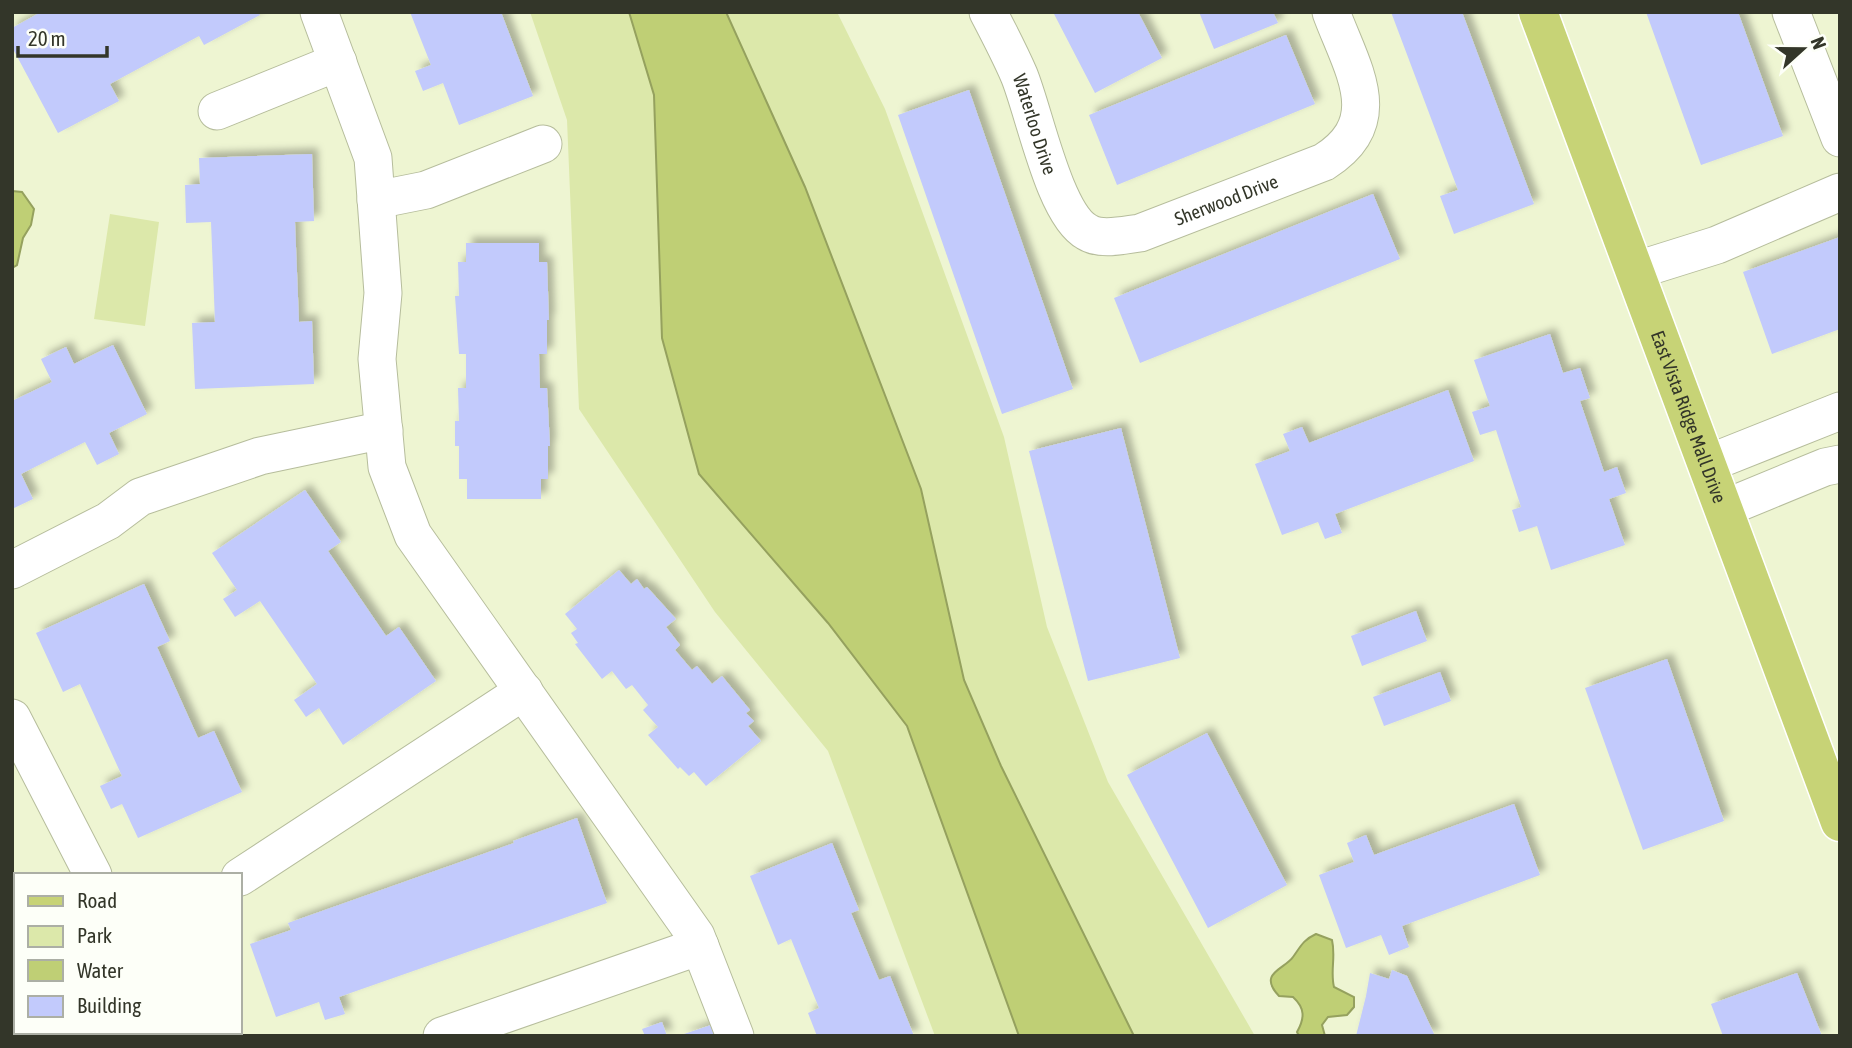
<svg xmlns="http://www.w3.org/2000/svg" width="1852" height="1048" font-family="'Asap Condensed',sans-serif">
<defs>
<filter id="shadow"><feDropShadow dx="6" dy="-6" stdDeviation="3.5" flood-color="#0004"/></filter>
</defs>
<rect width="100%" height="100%" fill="#eef5d2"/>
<path fill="#dce8aa" d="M530 12H837L885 109 1004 437 1047 627 1108 782 1255 1036H935L828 751 715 612 579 409 567 120Z
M110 214 159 222 145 326 94 319Z"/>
<path fill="#bfcf75" stroke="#95a15e" stroke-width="2" d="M629 12H726L805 187 921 489 964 680 1001 766 1134 1036H1019L907 726 828 623 699 474 662 338 654 95Z
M12 191 22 192 34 209 31 225 23 238 17 265 12 268Z
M1316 934 1332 940C1336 957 1330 971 1334 987L1354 997V1007L1347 1015 1328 1017 1322 1025 1325 1036H1299L1297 1032C1305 1018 1305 1008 1293 997L1279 996C1257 973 1285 969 1293 957 1301 946 1303 940 1316 934Z"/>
<path fill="#c2cafc" filter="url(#shadow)" d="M41 12H258L260 15 204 45 199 36 110 84 119 101 58 133 12 47V28Z
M410 12H501L533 96 459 125 443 83 423 91 415 71 431 65Z
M1053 12H1138L1162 58 1095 93Z
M1199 12H1273L1278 23 1214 49Z
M1391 12H1462L1534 204 1454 234 1440 196 1458 190Z
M1646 12H1738L1783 136 1701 165Z
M1286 35 1315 104 1117 185 1089 115Z
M969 90 1073 389 1002 414 898 115Z
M312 154 314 221 295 222 299 322 312 321 314 384 195 389 192 323 215 322 211 222 186 223 185 185 200 184 199 158Z
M1373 194 1400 259 1140 363 1114 298Z
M1840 237V329L1772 354 1743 272Z
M466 243H539V262H547L549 320H547V354H539L540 388H547L550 446H548V479H541V499H467V479H459V446H455V421H459L458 388H466V354H459L455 296H459L458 262H466Z
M1550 334 1563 373 1580 368 1590 398 1580 401 1604 472 1617 467 1626 493 1609 499 1625 545 1551 570 1537 526 1519 532 1512 510 1521 507 1496 430 1480 435 1472 412 1490 406 1474 360Z
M113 345 147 414 109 433 119 454 97 465 85 442 21 474 33 499 12 509V401L52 382 41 359 66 347 74 364Z
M1448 390 1474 461 1335 514 1342 533 1325 539 1318 522 1282 535 1255 464 1290 451 1283 434 1302 427 1309 443Z
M1121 428 1180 658 1088 681 1029 451Z
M305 490 341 542 328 551 386 636 399 627 436 681 343 745 319 708 306 717 294 700 317 684 260 601 235 617 223 599 237 590 212 553Z
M619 570 631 584 637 579 644 589 647 587 676 619 666 627 680 645 675 650 692 670 697 666 712 684 722 676 750 710 746 713 754 721 748 726 761 741 706 786 694 772 689 776 680 767 678 769 648 735 658 727 643 710 648 705 632 685 626 689 612 671 602 679 575 644 578 643 571 633 577 629 565 614Z
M144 584 170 641 157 647 198 738 214 731 242 792 138 838 122 804 111 809 100 786 122 776 80 684 63 692 36 633Z
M1416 611 1427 641 1362 666 1351 636Z
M1667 659 1724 821 1643 850 1585 688Z
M1440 672 1451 701 1384 726 1373 697Z
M1207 733 1287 885 1208 928 1127 775Z
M1514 804 1540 875 1402 926 1409 947 1389 955 1381 935 1346 948 1319 875 1354 862 1347 843 1366 835 1374 855Z
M577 818 607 903 339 997 345 1014 325 1020 319 1002 276 1017 250 944 291 930 288 923 514 843 513 841Z
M832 843 859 910 851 913 879 980 890 976 914 1036H817L808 1013 819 1008 791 939 778 945 750 876Z
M1392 970 1407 976 1435 1036H1356L1366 996 1370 973 1389 979Z
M1797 973 1822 1036H1723L1711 1004Z
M12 1007 16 1015V1032H24L26 1036H12Z
M662 1022 667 1036H645L642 1029Z
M714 1024 719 1036H681V1035Z"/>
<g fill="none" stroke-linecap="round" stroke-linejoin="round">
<g stroke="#b6bd9c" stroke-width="39">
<g id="minor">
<path d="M319 12 373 158 383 293 377 359 387 467 413 535 696 936 735 1036"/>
<path id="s1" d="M988 12C999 33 1010 54 1019 75 1034 111 1054 214 1087 232 1101 241 1124 235 1140 233L1324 162C1389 121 1352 69 1331 12"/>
<path d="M1791 12 1840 138"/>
<path d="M217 111 338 62"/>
<path d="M376 200 426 190 543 144"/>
<path d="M1634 271 1717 245 1840 192"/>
<path d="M1707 464 1840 411"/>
<path d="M1723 509 1825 467 1840 464"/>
<path d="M12 570 108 521 140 497 260 456 384 430"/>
<path d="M12 718 93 875"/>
<path d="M240 877 524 691"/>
<path d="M12 909 16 917"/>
<path d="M72 1032 73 1036"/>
<path d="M175 1032 176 1036"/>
<path d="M442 1036 700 946"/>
</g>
</g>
<g stroke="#fff" stroke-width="41">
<g id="major">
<path id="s2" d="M1538 12 1840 822"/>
</g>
</g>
<use href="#minor" stroke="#fff" stroke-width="37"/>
<use href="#major" stroke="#c7d376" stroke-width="38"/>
</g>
<g text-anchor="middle" stroke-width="6" stroke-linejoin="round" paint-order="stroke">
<g font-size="19" fill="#333629" stroke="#fdfff8">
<text dy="7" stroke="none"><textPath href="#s1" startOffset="122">Waterloo Drive</textPath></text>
<text dy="7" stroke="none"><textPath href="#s1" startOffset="390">Sherwood Drive</textPath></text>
<text dy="7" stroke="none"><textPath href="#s2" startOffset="432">East Vista Ridge Mall Drive</textPath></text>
</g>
</g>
<rect width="1852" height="1048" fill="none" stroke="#333629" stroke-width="28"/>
<rect x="14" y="873" width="228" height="161" fill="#fdfff8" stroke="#acafa5" stroke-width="2"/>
<rect x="28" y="896" width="35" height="10" fill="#c7d376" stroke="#acafa5" stroke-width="2"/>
<text x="77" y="908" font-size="21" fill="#333629">Road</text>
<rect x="28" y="926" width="35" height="21" fill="#dce8aa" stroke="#acafa5" stroke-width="2"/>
<text x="77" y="943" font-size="21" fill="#333629">Park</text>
<rect x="28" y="960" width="35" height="21" fill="#bfcf75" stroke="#acafa5" stroke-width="2"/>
<text x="77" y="978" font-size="21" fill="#333629">Water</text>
<rect x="28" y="996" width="35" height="21" fill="#c2cafc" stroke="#acafa5" stroke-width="2"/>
<text x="77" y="1013" font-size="21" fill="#333629">Building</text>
<g transform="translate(1803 49) rotate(69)" stroke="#fdfff8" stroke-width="5" paint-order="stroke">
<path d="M0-5L12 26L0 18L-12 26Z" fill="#333629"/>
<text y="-10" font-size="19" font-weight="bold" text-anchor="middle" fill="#333629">N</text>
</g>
<path d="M18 46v10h89v-10" fill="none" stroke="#333629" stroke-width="3.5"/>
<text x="28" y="46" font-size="21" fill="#333629" stroke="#fdfff8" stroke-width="5" paint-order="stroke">20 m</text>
</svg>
